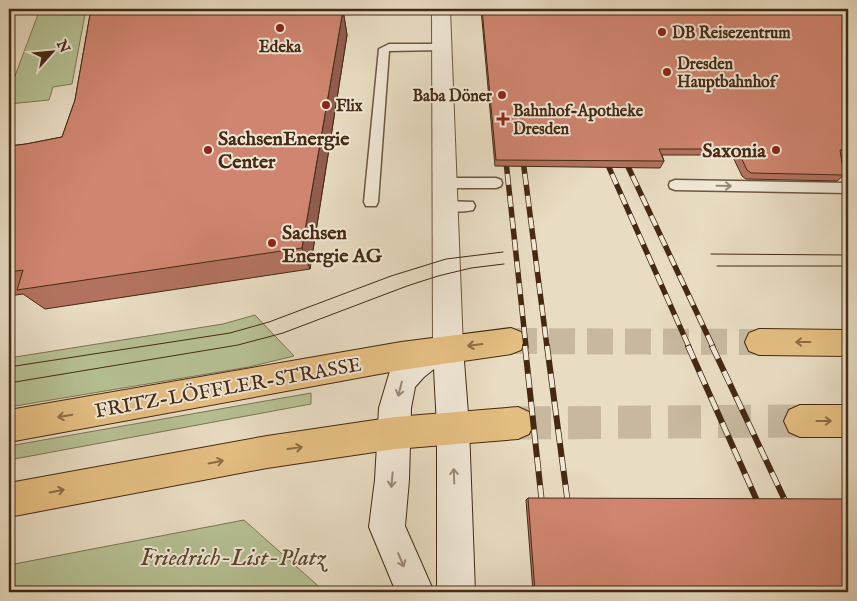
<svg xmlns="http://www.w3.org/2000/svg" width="857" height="601" font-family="'IM FELL English',serif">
<rect width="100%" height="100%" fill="#e8dcc2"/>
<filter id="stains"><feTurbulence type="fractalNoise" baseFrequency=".004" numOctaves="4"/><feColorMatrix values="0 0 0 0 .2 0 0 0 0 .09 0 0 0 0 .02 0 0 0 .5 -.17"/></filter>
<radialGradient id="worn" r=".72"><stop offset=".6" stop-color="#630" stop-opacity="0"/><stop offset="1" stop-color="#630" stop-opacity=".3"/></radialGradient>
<path fill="#b5c093" stroke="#7d7452" d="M40 9H86L72 84 53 87 49 100 9 104V92Z
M255 315 294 356 249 367 9 407V358L223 324Z
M311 393V404L9 460V446Z
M244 520 325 592H9V565Z"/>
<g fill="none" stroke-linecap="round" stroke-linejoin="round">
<path stroke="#c7b89f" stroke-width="26" stroke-dasharray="26 12" stroke-linecap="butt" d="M511 341 759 342"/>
<path stroke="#c7b89f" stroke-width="33" stroke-dasharray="33 17" stroke-linecap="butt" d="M518 423 800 421"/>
<g stroke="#6e563e" stroke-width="3">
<path id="service" d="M389 44H442L447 47 442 50 389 51 378 202 376 206H366L364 202 379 49Z
M445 178H496L501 180 502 183 501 186 496 188H445L440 186 439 183 440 180Z
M675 180 848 183V193L675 190 670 188 669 185 670 182Z
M445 201 473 202 475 206 473 210C463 212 450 212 440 210L438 206 440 202Z"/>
</g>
<g stroke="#6e563e" stroke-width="2">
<path id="minor" d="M432 9H450L463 348 458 357 448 361 438 357 433 348Z"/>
</g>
<g stroke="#452912" stroke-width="2">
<path id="secondary" d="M448 335 458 339 463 348 469 427 475 592H437V427L434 369 424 377 415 387 411 408 409 480 405 526 434 592H396L369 527 375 480 379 408 390 371 402 357 418 346Z"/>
</g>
<g stroke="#452912" stroke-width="2">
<path id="primary" d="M511 328 521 332 525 341 521 350 511 354 401 370 9 442V410L401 342Z
M759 329 848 330V356L759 355 749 351 745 342 749 333Z
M800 405H848V437H800L789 432 784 421 789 410Z
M518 407 529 412 534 423 529 434 518 439 395 449 267 468 9 517V483L267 436 395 417Z"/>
</g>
<use href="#service" fill="#f0e8d7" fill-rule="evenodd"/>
<use href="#minor" fill="#f0e8d7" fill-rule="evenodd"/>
<use href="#secondary" fill="#f0e8d7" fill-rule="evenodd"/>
<use href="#primary" fill="#e4be81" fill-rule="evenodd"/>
<path stroke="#452912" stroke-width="1" d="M711 254 848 255
M717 266H848
M9 367 230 333 269 322 391 276 446 259 503 252
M9 383 238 345 283 333 407 286 438 276 471 268 504 264"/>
<g stroke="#452912" stroke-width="5.5">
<path id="rail-far1" d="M505 152 526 347
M522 152 547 347
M603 154 689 347
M623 156 713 347"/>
</g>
<g stroke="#452912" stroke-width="6">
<path id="rail" d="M525 346 543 513
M547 346 569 512
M688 346 762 512
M712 346 790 511"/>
</g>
<use href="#rail-far1" stroke="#f0e8d7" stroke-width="4" stroke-dasharray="11" stroke-linecap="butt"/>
<use href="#rail" stroke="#f0e8d7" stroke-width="4.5" stroke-dasharray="14" stroke-linecap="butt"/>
</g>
<path fill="#b2725f" stroke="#452912" d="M91 9H304L303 10H343L347 35 310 269 45 309 23 294 9 296V146L26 144 62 137 75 100Z
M481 9H848V156H841L844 175 837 181 746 179 742 176 732 155H662L664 161 660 168 495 166Z
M528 498 848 592H533L526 500Z"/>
<path fill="#915d4e" stroke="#452912" d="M291 9H304L297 35 291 10Z
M343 10 347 35 310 269 302 248Z"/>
<path fill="#cf856f" stroke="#452912" d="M91 9H291V10H343L302 248 17 290 23 270 9 272V146L26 144 62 137 75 100Z
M482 9H848V150H840L844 175 751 173 747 170 737 149H659L664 161 496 160Z
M528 498 848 499V592H535Z"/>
<defs><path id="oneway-shaft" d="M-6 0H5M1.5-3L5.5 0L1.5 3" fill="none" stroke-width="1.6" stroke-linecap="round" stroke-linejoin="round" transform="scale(1.25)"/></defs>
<g stroke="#9a8874">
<use href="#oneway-shaft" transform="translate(724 186) rotate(1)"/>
<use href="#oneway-shaft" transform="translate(400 389) rotate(104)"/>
<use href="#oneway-shaft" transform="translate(454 476) rotate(-92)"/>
<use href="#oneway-shaft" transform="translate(392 480) rotate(95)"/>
<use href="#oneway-shaft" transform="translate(401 560) rotate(67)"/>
</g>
<g stroke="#8d6c44">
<use href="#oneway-shaft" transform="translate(803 342) rotate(-180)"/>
<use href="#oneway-shaft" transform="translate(475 345) rotate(173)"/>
<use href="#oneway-shaft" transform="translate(65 416) rotate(170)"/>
<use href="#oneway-shaft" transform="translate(824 421)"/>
<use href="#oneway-shaft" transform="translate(295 448) rotate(-8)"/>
<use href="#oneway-shaft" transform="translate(216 462) rotate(-11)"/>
<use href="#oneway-shaft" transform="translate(57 491) rotate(-11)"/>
</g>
<g fill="#8f2418" stroke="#f0e8d7" stroke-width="2">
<circle cx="280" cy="28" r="5"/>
<circle cx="662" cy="32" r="5"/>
<circle cx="667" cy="72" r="5"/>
<circle cx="502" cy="95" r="5"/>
<circle cx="326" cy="105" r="5"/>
<path d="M500.5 111.5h5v5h5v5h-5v5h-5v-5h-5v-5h5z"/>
<circle cx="208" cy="150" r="5"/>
<circle cx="776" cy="150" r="5"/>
<circle cx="272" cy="243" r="5"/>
</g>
<g text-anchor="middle" stroke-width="4" stroke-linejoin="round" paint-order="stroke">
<g font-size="16" font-weight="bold" fill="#452912" stroke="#f0e8d7" text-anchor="start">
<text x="672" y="38">DB Reisezentrum</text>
<text x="280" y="52" text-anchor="middle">Edeka</text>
<text x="677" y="69">Dresden<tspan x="677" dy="18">Hauptbahnhof</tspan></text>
<text x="492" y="101" text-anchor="end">Baba Döner</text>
<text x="336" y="111">Flix</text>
<text x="513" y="116">Bahnhof-Apotheke<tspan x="513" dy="18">Dresden</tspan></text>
</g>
<g font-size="20" font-weight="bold" fill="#452912" stroke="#f0e8d7" text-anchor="start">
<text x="218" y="145">SachsenEnergie<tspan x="218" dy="23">Center</tspan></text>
<text x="766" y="157" text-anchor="end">Saxonia</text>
<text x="282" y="239">Sachsen<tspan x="282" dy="23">Energie AG</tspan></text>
</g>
<g font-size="20" fill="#452912" stroke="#f0e8d7">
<text transform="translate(228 387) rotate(-10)" y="7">FRITZ-LÖFFLER-STRASSE</text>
</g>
<g font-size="24" font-style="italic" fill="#5b472c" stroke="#f0e8d7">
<text x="233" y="565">Friedrich-List-Platz</text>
</g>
</g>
<rect width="857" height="601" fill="none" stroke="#e8dcc2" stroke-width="30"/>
<rect x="10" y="10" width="837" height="581" fill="none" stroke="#452912" stroke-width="2.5"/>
<rect x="15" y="15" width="827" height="571" fill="none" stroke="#452912"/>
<g transform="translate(52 52) rotate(63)" stroke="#f0e8d7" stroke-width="4" paint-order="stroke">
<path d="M0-4L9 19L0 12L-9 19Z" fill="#452912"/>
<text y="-8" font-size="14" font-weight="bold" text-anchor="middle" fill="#452912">N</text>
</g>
<rect width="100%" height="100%" filter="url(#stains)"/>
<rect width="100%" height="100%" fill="url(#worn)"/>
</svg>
